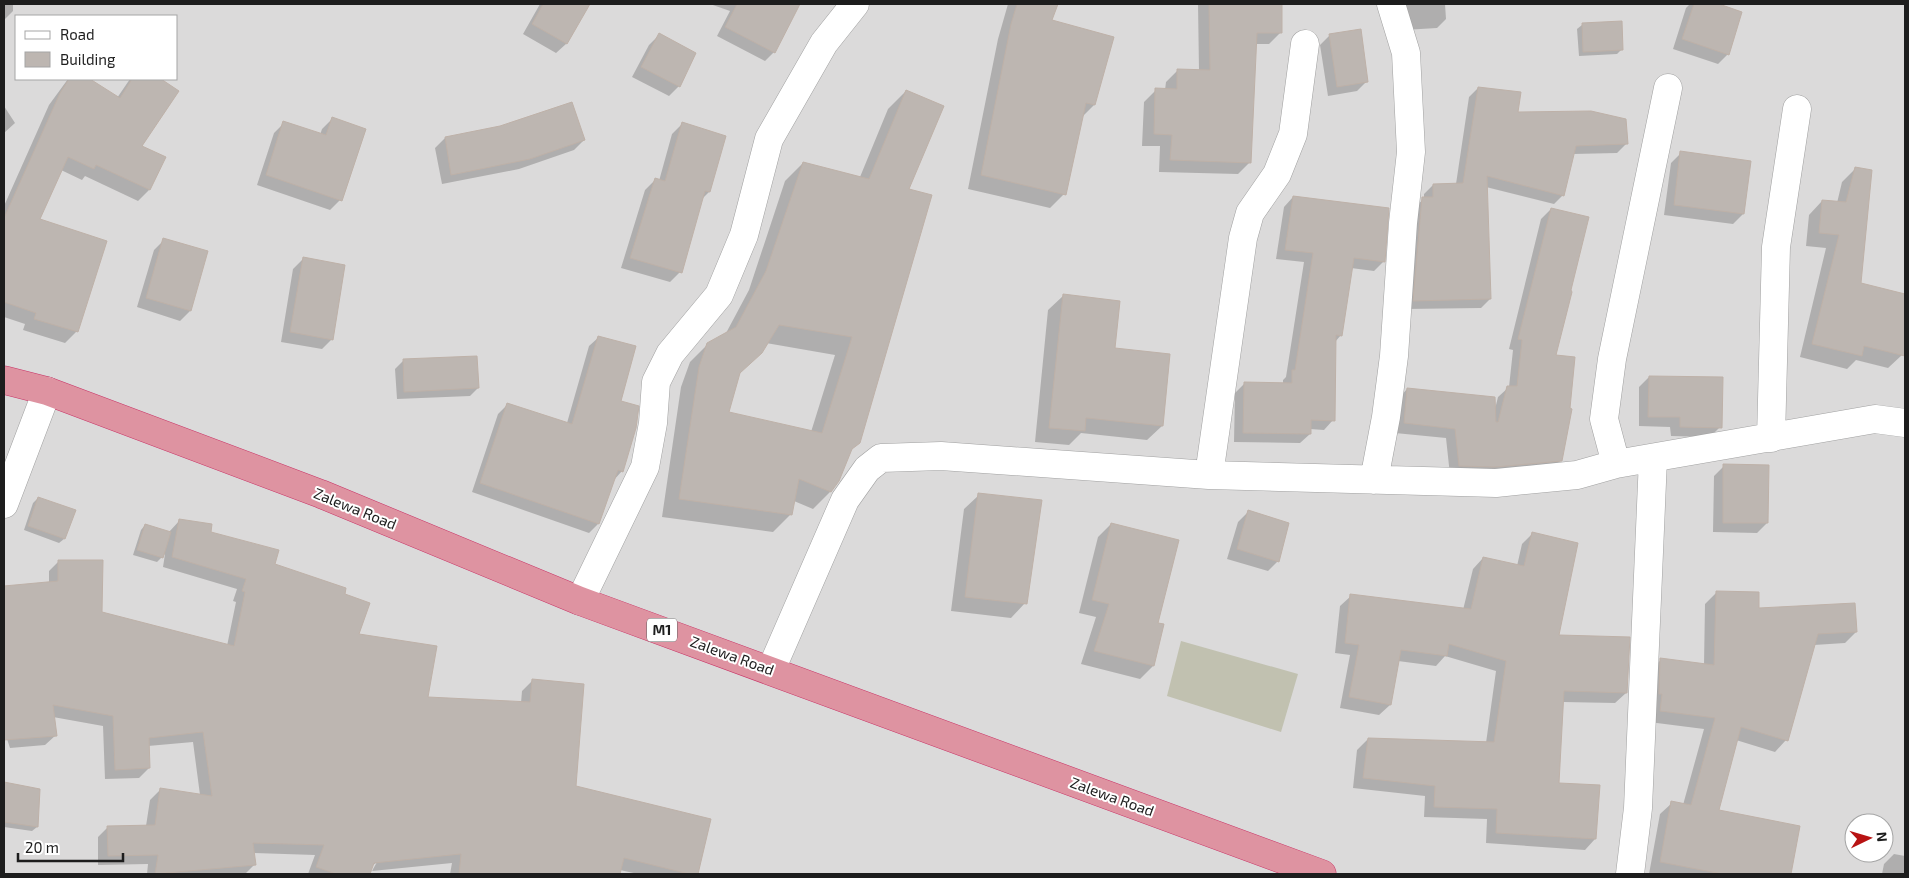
<svg xmlns="http://www.w3.org/2000/svg" width="1909" height="878" font-family="'Exo 2',sans-serif">
<rect width="100%" height="100%" fill="#edeae4"/>
<path fill="#dbdada" fill-rule="evenodd" d="M4 4H1905V874H4ZM16 16H176V79H16ZM1854 823H1884V853H1854Z"/>
<path fill="#c1c1b0" d="M1181 641 1298 674 1281 732 1167 696Z"/>
<path fill="#0003" fill-rule="evenodd" d="M4 4H13V11L4 20Z
M540 4H580L586 7 566 44 556 53 523 34Z
M710 4H782L795 11 774 52 765 61 717 36 730 11Z
M1008 4H1057L1051 21 1113 38 1094 105 1082 117 1064 194 1050 208 968 189 998 39Z
M1198 4H1281V32L1269 44H1255L1250 162 1238 174 1159 172 1160 146H1142L1144 102 1156 90H1165L1166 82 1178 70 1199 71Z
M1402 4H1445L1446 19 1437 28 1404 30Z
M1690 4H1715L1741 12 1728 54 1718 64 1673 49 1686 8Z
M1582 25 1622 49 1617 54 1579 56 1577 29Z
M659 35 695 54 679 86 669 96 632 77 649 45Z
M1330 35 1367 81 1357 91 1328 96 1320 45Z
M68 79H88L117 98 130 79H159L177 91 141 147 149 190 138 201 85 176 82 180 61 170 38 220 105 241 76 332 65 343 23 330 25 324 4 317V206L49 105Z
M1478 88 1517 113 1626 144 1617 153 1573 154 1563 195 1554 204 1486 187 1490 299 1481 308 1405 309 1413 208 1424 199V194L1433 185 1456 184 1469 97Z
M906 91 907 190 851 450 830 492 813 509 794 501 791 514 773 532 662 517 681 387 690 362 708 344 725 335 749 290 785 181 803 163 860 177 888 109ZM766 343 835 355 811 432 727 413 739 374Z
M4 106 15 123 4 133Z
M332 119 340 200 330 210 257 185 274 133 284 123 320 135 322 129Z
M682 124 709 192 701 200 680 272 670 282 621 268 645 190 655 180 659 181 672 134Z
M445 138 584 140 574 150 519 169 442 184 435 148Z
M1681 153 1743 214 1733 224 1664 215 1671 163Z
M1856 168 1860 284 1905 295V342L1902 355 1888 368 1856 360 1847 369 1800 357 1826 248 1806 246 1809 215 1822 201 1837 203 1842 182Z
M1293 197 1384 261 1374 271 1351 268 1341 335 1335 342 1333 420 1324 430 1310 429V434L1300 443 1234 442 1235 393 1245 383 1283 384V380L1286 377 1304 262 1276 259 1284 207Z
M1551 209 1554 356 1561 460 1551 470 1450 475 1446 438 1395 433 1398 399 1407 389 1495 409 1498 397 1509 387 1513 350 1509 349 1541 219Z
M164 240 190 311 180 321 137 307 154 250Z
M303 259 332 339 322 349 281 342 293 269Z
M1063 296 1114 350 1162 426 1147 440 1081 433 1069 445 1035 442 1048 310Z
M599 337 619 402 622 471 613 481 598 524 589 533 472 492 498 414 507 405 567 423 589 346Z
M403 361 478 388 470 396 397 399 395 369Z
M1649 377 1720 427 1710 437 1671 436 1670 427 1639 426V387Z
M1724 466 1767 523 1757 533 1713 532 1714 476Z
M979 495 1025 603 1011 618 951 611 964 509Z
M38 498 64 539 59 543 24 530 33 503Z
M1248 512 1278 561 1268 571 1227 559 1238 522Z
M180 520 209 532 273 565 343 595 358 635 427 698 521 703 522 691 532 681 574 787 709 820 696 874H638L620 870 619 874H450L452 863 372 871 377 862 362 874H308L315 855 253 853 254 865 245 874H147L148 864 98 865V837L108 827 146 826 150 800 160 790 200 795 193 742 148 746 149 768 139 778 105 779 103 726 53 717 56 735 45 745 10 748 4 730V587L49 583V571L59 561 101 613 227 646 236 602 233 601 237 589 163 567 165 554 157 562 133 555 141 530 145 525 169 532Z
M1111 524 1157 624 1153 666 1140 679 1081 664 1096 617 1079 613 1098 537Z
M1533 533 1557 636 1626 693 1615 703 1563 702 1558 784 1595 839 1585 850 1486 843 1487 819 1424 817 1425 796 1353 788 1357 750 1368 739 1486 743 1496 671 1445 656 1436 666 1398 661 1390 705 1379 715 1340 708 1350 655 1335 653 1340 606 1351 596 1463 610 1473 569 1483 558 1517 566 1522 544Z
M1717 592 1757 609 1856 632 1845 643 1814 645 1786 740 1775 752 1736 740 1717 811 1798 827 1790 874H1649L1660 814 1672 803 1683 805 1704 729 1649 722V671L1661 660 1704 665 1705 604Z
M7 790 37 827 32 831 4 827V807Z
M1894 854 1905 856V874H1882L1884 864Z"/>
<path fill="#bdb6b1" stroke="#beb1a8" fill-rule="evenodd" d="M543 4H590L567 44 532 24Z
M737 4H800L775 53 725 27Z
M1017 4H1058L1052 20 1114 37 1095 105 1086 103 1066 195 981 175 1011 24Z
M1209 4H1282V33H1257L1251 163 1170 160 1172 135 1154 134 1155 88 1177 89V69L1210 70Z
M1694 4H1719L1742 12 1729 55 1682 39Z
M1622 21 1623 50 1583 52 1582 23Z
M1361 29 1368 82 1337 87 1329 34Z
M659 33 696 53 680 87 641 67Z
M69 79H90L120 98 132 79H161L179 91 142 146 166 157 150 190 96 165 94 169 68 157 40 219 107 241 78 332 34 319 36 313 4 302V218L60 93Z
M1478 87 1521 92 1518 112 1591 111 1626 119 1628 144 1576 146 1564 196 1487 176 1491 299 1413 301 1422 197H1433V184L1463 183Z
M906 90 944 106 909 189 932 195 860 443 852 449 839 481 831 492 799 479 792 515 679 499 699 367 707 343 736 327 766 271 803 162 869 179ZM779 325 852 337 822 433 729 412 740 373 762 353Z
M572 102 585 140 530 159 451 175 445 137 500 126Z
M332 117 366 129 342 201 266 175 283 121 326 135Z
M682 122 726 136 710 192 705 191 682 273 630 258 655 178 665 181Z
M1680 151 1751 161 1744 214 1674 205Z
M1855 167 1872 170 1861 283 1905 294V356L1864 346 1862 356 1812 344 1839 235 1819 233 1822 200 1846 202Z
M1293 196 1389 208 1385 262 1354 258 1342 336 1336 335 1335 421 1311 420V434L1243 433 1244 382 1292 383V370H1295L1313 253 1285 250Z
M1551 208 1589 217 1571 290 1572 292 1556 355 1575 357 1570 408 1572 409 1562 461 1495 467 1459 466 1455 429 1404 423 1407 388 1495 397 1496 422H1498L1507 386H1517L1522 340 1518 339Z
M163 238 208 251 191 311 146 298Z
M303 257 345 265 333 340 290 332Z
M1063 294 1120 301 1115 348 1170 354 1163 426 1086 418 1085 431 1049 428Z
M598 336 636 346 621 401 639 406 636 428 623 472 618 470 599 524 480 483 507 403 572 424Z
M477 356 479 388 404 392 403 359Z
M1649 376 1723 377 1722 428 1680 427V417H1648Z
M1723 464 1769 465 1768 523H1723Z
M978 493 1042 500 1027 604 965 597Z
M38 497 76 510 65 539 28 526Z
M1248 510 1289 523 1279 562 1237 549Z
M179 519 212 524 211 532 279 550 275 564 346 588 345 594 370 603 359 634 437 646 428 697 530 702 532 679 584 684 576 786 711 819 698 874H689L624 858 620 874H459L461 854 374 863 370 874H336L316 867 324 845 253 843 256 865 155 874 158 855 108 856 107 826 155 825 160 788 212 796 203 732 149 738 150 768 115 770 113 716 53 705 57 736 4 740V586L58 581V560H103L102 612 234 646 245 592 242 591 246 579 172 557Z
M1111 523 1179 540 1158 623 1164 624 1154 666 1094 651 1109 604 1092 600Z
M145 524 171 532 163 558 137 550Z
M1532 532 1578 543 1559 635 1630 637 1627 693 1564 691 1559 783 1600 785 1596 839 1496 833 1497 809 1434 807 1435 786 1363 778 1368 738 1494 742 1506 661 1449 644 1447 656 1401 650 1391 705 1349 697 1359 645 1345 643 1350 594 1471 609 1483 557 1524 566Z
M1716 591 1759 592V608L1855 603 1857 632 1818 634 1788 741 1741 727 1719 810 1800 826 1791 874H1722L1660 862 1671 801 1691 805 1715 718 1660 711 1662 694H1659L1660 658 1714 665Z
M4 782 40 789 38 827 4 822Z"/>
<g fill="none" stroke-linecap="round" stroke-linejoin="round">
<g stroke="#a1a1a1" stroke-width="29">
<path id="minor" d="M1771 438 1776 247 1797 109
M1616 464 1604 419 1612 359 1668 88
M1209 475 1243 238 1250 213 1277 174 1293 134 1305 44
M1374 480 1386 417 1394 356 1403 223 1411 152 1406 53 1391 4
M4 504 47 391
M580 601 645 467 653 423 656 382 670 354 719 295 744 235 769 139 824 43 855 4
M771 670 845 500 867 469 881 458 941 456 1209 475 1496 483 1577 475 1616 464 1875 419 1905 423
M1630 874 1638 808 1653 459"/>
</g>
<g stroke="#c83467" stroke-width="29">
<path id="highway" d="M4 380 47 391 321 494 580 601 1322 874"/>
</g>
<use href="#minor" stroke="#fff" stroke-width="28"/>
<use href="#highway" stroke="#de93a1" stroke-width="28"/>
</g>
<g text-anchor="middle" stroke-width="4" stroke-linejoin="round" paint-order="stroke">
<rect fill="#fff" stroke="#616161" stroke-width="1" x="647" y="618.5" width="30" height="23" rx="4"/>
<g font-size="14" font-weight="bold" fill="#1d1d1d">
<text x="662" y="635">M1</text>
</g>
<g font-size="15" fill="#1d1d1d" stroke="#fff">
<text transform="translate(355 509) rotate(22)" y="5">Zalewa Road</text>
<text transform="translate(732 656) rotate(20)" y="5">Zalewa Road</text>
<text transform="translate(1112 797) rotate(20)" y="5">Zalewa Road</text>
</g>
</g>
<rect width="1909" height="878" fill="none" stroke="#1d1d1d" stroke-width="10"/>
<rect x="15" y="15" width="162" height="65" fill="#ffffff" stroke="#a5a5a5"/>
<rect x="25" y="31" width="25" height="8" fill="#ffffff" stroke="#a5a5a5"/>
<text x="60" y="40" font-size="15" fill="#1d1d1d">Road</text>
<rect x="25" y="52" width="25" height="15" fill="#bdb6b1" stroke="#a5a5a5"/>
<text x="60" y="65" font-size="15" fill="#1d1d1d">Building</text>
<g transform="translate(1869 838) rotate(85)"><circle r="24" fill="#ffffff" stroke="#a5a5a5"/>
<path d="M0-4L9 19L0 12L-9 19Z" fill="#b81313"/>
<text y="-8" font-size="14" font-weight="bold" text-anchor="middle" fill="#1d1d1d">N</text>
</g>
<path d="M18 853v8h105v-8" fill="none" stroke="#1d1d1d" stroke-width="2.5"/>
<text x="25" y="853" font-size="15" fill="#1d1d1d" stroke="#ffffff" stroke-width="4" paint-order="stroke">20 m</text>
</svg>
